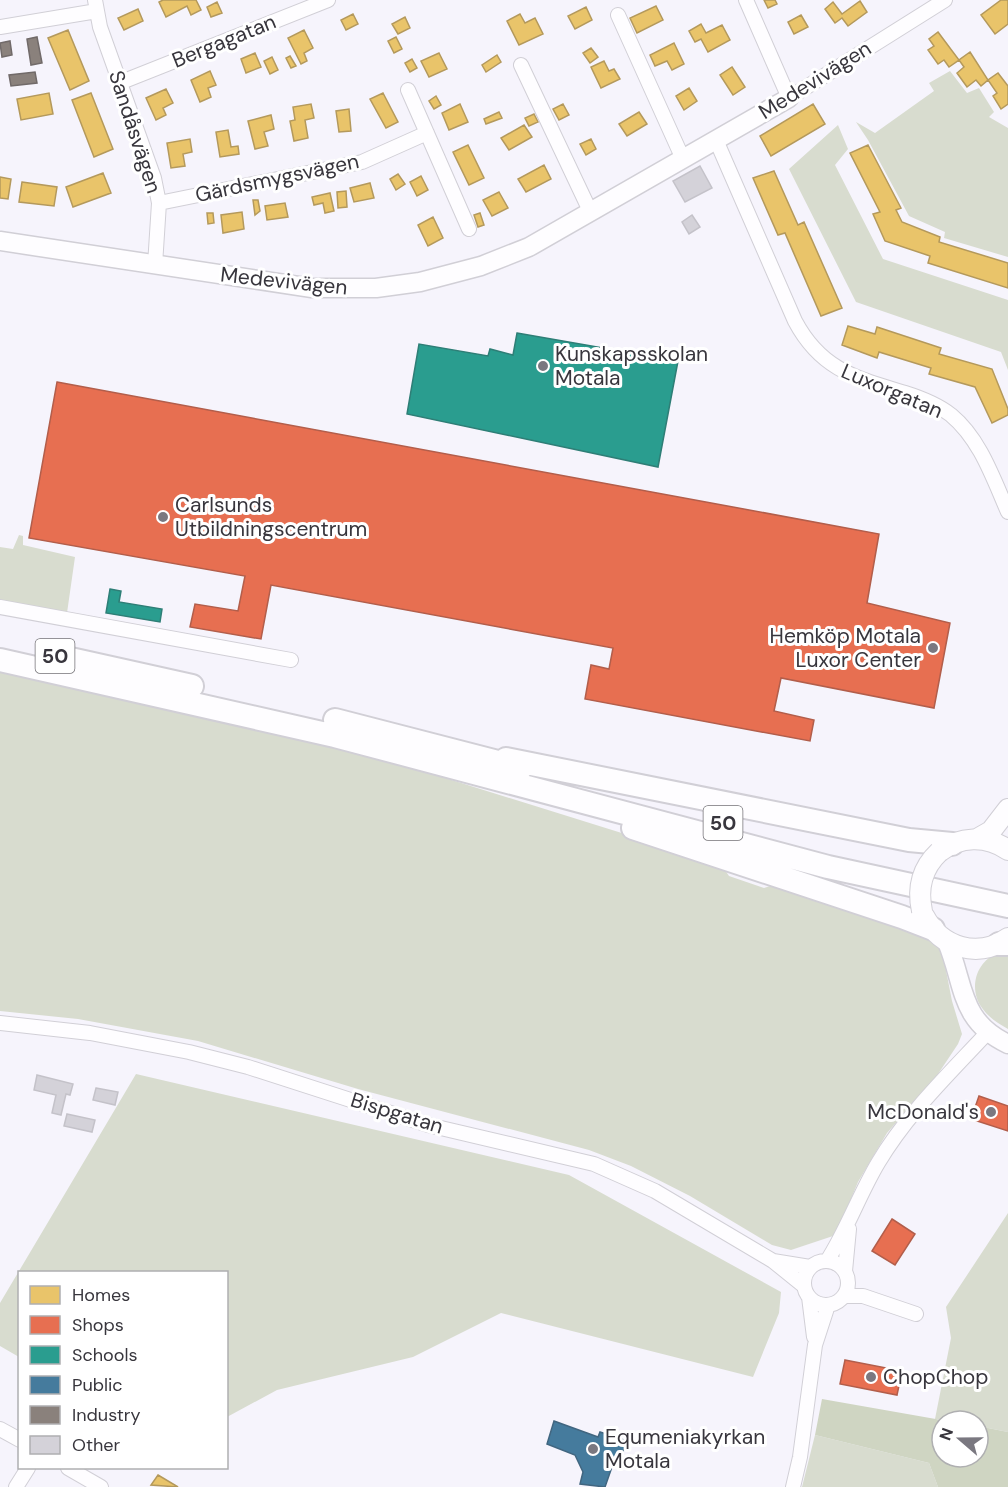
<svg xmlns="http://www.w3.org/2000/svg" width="1008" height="1487" font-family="'DM Sans',sans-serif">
<rect width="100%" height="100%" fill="#f6f4fc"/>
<path fill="#d8dccf" d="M950 71 967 93 979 88 994 112 989 117 1008 128V257L944 238 945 232 909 216 868 140 856 122 875 133 934 91 929 83Z
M838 125 848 149 835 165 883 259 1008 300V370L1001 352 856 302 789 169Z
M19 535 23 536V545L75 557 66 620 0 608V547L13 549Z
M0 672 239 724 410 767 721 864 729 876 764 888 779 883 925 933 942 950 952 1001 962 1034 958 1044 936 1077 887 1133 858 1182 836 1235 791 1250 772 1245 690 1196 631 1166 589 1150 358 1089 198 1041 78 1019 0 1011Z
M998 953H1008V1029C998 1023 989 1018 982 1008 968 989 976 961 998 953Z
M136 1074 569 1175 781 1292 779 1313 753 1377 501 1313 413 1357 277 1390 227 1417 226 1272H20L19 1357 0 1346V1303Z
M1008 1213V1432L978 1426V1421L935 1419 951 1338 946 1307Z
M815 1435 929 1463 938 1487H802Z"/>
<path fill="#cfd5c2" d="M822 1399 947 1421H942V1457H978V1426L1008 1432V1487H938L929 1463 815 1435Z"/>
<path fill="#e9c46a" stroke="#b4995c" stroke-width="1.5" d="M163 0H196L201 10 191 15 187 6 166 17 159 2Z
M764 0H775L777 4 768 8Z
M1001 0H1008V24L995 34 981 15Z
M860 1 867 12 848 26 842 18 835 23 825 9 833 2 842 14Z
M217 2 222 13 211 17 207 7Z
M656 6 663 20 637 33 630 18Z
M586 7 592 20 575 29 568 16Z
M138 9 143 21 124 30 118 18Z
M353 14 358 24 346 30 341 20Z
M520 14 525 23 535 18 543 34 519 45 507 21Z
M801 15 808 27 794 34 788 22Z
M405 17 410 28 398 34 392 24Z
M701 24 706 33 722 25 730 40 708 52 701 39 695 42 689 31Z
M68 30 89 81 70 90 48 38Z
M304 30 313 48 304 53 307 61 301 64 288 38Z
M938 32 959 60 949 67 944 60 938 64 928 50 934 46 929 39Z
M396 37 402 49 394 53 388 41Z
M674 43 684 64 672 70 667 61 655 66 650 55Z
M591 48 598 57 590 63 583 53Z
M970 52 988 80 981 86 976 80 967 87 957 73 964 67 959 60Z
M255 53 261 67 246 73 241 59Z
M439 53 447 69 429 77 421 61Z
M497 55 501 62 486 72 482 65Z
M290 56 296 66 291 68 286 58Z
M272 57 278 70 270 74 264 61Z
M412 59 417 68 410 72 405 63Z
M604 61 609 71 614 69 620 79 601 88 591 67Z
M732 67 745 87 733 95 720 75Z
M210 71 216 85 208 88 211 97 200 102 191 80Z
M998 73 1008 86V104L1001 109 993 96 997 93 988 80Z
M689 88 697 101 684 110 676 96Z
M166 89 173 103 163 108 166 115 156 120 146 98Z
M49 93 53 114 21 120 17 99Z
M91 93 113 149 94 157 72 100Z
M383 93 398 122 386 128 370 99Z
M436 96 441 105 434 109 429 101Z
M311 104 314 118 305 120 308 138 294 141 290 121 295 120 293 107Z
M460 104 468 122 449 130 442 113Z
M563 104 569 115 559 120 553 109Z
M813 104 825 124 771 156 760 136Z
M349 109 351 131 339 132 336 111Z
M499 112 502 118 486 124 484 119Z
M639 112 647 124 627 136 619 124Z
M534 114 538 122 529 126 525 118Z
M271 115 274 129 264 132 268 146 255 149 248 121Z
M524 125 532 137 509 150 501 138Z
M228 130 231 147 238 146 239 154 220 157 216 132Z
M190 139 192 152 183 154 185 166 171 168 167 143Z
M591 139 596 149 586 155 580 144Z
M468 145 484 178 469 185 453 152Z
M868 145 901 208 896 210 902 222 940 237 939 242 1008 263V288L928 263 930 256 885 241 873 214 880 212 850 153Z
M544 165 551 179 526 192 518 179Z
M774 171 798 225 804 222 842 308 821 316 785 233 778 235 753 178Z
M103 173 111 193 73 207 66 187Z
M398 174 405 184 396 190 390 179Z
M421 176 428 190 417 196 410 182Z
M0 177 11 179 8 199 0 198Z
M22 182 57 187 54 206 19 202Z
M370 183 374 198 354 202 350 188Z
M346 191 347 207 338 208 337 192Z
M499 192 508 208 492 216 483 200Z
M330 193 334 211 325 213 323 203 314 205 312 197Z
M253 200H258L260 211 255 215Z
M285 203 288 217 267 220 265 206Z
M242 212 244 229 223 233 221 215Z
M207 213H213L214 223 208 224Z
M480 213 484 225 478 227 474 215Z
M433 217 443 238 428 246 418 225Z
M848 326 875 334 877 327 941 348 939 354 992 369 1008 409V415L992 423 975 387 929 374 931 368 879 352 877 358 842 345Z
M158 1475 178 1487 151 1485Z"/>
<path fill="#e76f51" stroke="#b25e4b" stroke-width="1.5" d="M57 382 879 534 867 603 950 623 934 708 781 678 774 711 814 720 810 741 585 699 591 665 609 669 613 648 271 585 261 639 190 627 195 604 238 611 245 576 29 538Z
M979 1096 1008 1106V1131L971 1119Z
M892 1219 915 1234 895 1265 872 1251Z
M845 1360 902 1371 897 1395 840 1384Z"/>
<path fill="#2a9d8f" stroke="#2e7e76" stroke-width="1.5" d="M517 333 678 361 658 467 407 414 419 344 488 356 490 349 513 355Z
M110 589 121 591 119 602 162 609 160 622 106 613Z"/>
<path fill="#457b9d" stroke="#416680" stroke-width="1.5" d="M554 1421 598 1437 600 1432 627 1441 618 1466 613 1464 605 1487 580 1484 583 1472 575 1455 547 1444Z"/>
<path fill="#8a817c" stroke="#716a69" stroke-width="1.5" d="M37 37 42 63 31 65 27 39Z
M10 41 12 55 2 57 0 43Z
M35 72 37 83 11 86 9 75Z"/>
<path fill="#d4d2d9" stroke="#c4c2c9" stroke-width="1.5" d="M700 166 712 188 685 202 673 181Z
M692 215 700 227 689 234 682 222Z
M37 1075 73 1084 70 1095 66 1094 61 1115 52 1113 56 1095 34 1090Z
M96 1088 118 1092 115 1105 93 1100Z
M67 1114 95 1120 92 1132 64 1126Z"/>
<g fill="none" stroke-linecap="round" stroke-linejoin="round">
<g stroke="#d1cfd6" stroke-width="16">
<path id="minor" d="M95 0 100 27 154 178 159 203 155 265
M746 0 789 98 945 0
M618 15 683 159
M0 27 97 11
M521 65 591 213
M119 83 328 0
M408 90 469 229
M716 140 795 321C821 370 856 378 905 393 921 398 937 404 951 415 980 439 993 478 1008 512
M159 203 362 162 427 133
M0 607 291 660
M0 1023 90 1033 189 1052 248 1067 428 1125 594 1164 655 1191 773 1261 804 1286
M804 1283a22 22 0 1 1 44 0a22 22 0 1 1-44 0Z
M773 1261 810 1267
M827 1261C847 1230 859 1195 878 1163 907 1114 949 1074 987 1033
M845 1271 849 1229
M844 1296H863L916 1314
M809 1297 814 1337
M0 1429 20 1440
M68 1468 101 1487
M16 1487 28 1468
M793 1487 800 1457 815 1345 828 1305"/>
</g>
<g stroke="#d1cfd6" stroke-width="21">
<path id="tertiary" d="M0 241 312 288H376L420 282 481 266 529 247 789 98
M947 942C965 985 959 1021 1008 1044"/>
</g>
<g stroke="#d1cfd6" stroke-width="22">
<path id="secondary" d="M977 839 991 831 1008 809
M939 852C960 836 986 835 1008 850
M924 916C941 948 978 959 1008 938"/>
</g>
<g stroke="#d1cfd6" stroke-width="26">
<path id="trunk" d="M66 658 192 686
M0 660 335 736 828 867 1008 906
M335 720 521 768
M506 759 909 840 952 844
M633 828 902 917 933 929
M999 944H1008"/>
</g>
<use href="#minor" stroke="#fefdff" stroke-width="14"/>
<use href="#tertiary" stroke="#fefdff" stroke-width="18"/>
<use href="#secondary" stroke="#fefdff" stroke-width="20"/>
<use href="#trunk" stroke="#fefdff" stroke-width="22"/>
<g stroke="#d1cfd6" stroke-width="22" stroke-linecap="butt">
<path id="secondary-bridge" d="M922 911C917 888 922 868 939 852"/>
</g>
<use href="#secondary-bridge" stroke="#fefdff" stroke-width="20"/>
</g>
<g fill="#7a7880" stroke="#fff" stroke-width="2">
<circle cx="543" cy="366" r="6"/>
<circle cx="163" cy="517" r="6"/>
<circle cx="933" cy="648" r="6"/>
<circle cx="991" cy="1112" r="6"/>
<circle cx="871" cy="1377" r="6"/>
<circle cx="593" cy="1449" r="6"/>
</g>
<g text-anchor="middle" stroke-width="6" stroke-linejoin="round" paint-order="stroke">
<g fill="#fff" stroke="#747277" stroke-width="1.5">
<rect x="35.5" y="639" width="39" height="34" rx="4.5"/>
<rect x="703.5" y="806" width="39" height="34" rx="4.5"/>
</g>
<g font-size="20" font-weight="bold" fill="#38363d">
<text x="55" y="663">50</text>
<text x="723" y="830">50</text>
</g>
<g font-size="21" fill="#38363d" stroke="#fff">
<text transform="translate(224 41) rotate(-22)" y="7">Bergagatan</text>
<text transform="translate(815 80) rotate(-32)" y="7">Medevivägen</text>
<text transform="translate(135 132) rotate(72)" y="7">Sandåsvägen</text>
<text transform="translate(277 178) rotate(-12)" y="7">Gärdsmygsvägen</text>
<text transform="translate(284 281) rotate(6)" y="7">Medevivägen</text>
<text transform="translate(892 391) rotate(23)" y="7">Luxorgatan</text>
<text transform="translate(397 1113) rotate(17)" y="7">Bispgatan</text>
</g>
<g font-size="21" fill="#38363d" stroke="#fff" text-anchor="start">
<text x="555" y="361">Kunskapsskolan<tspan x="555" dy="24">Motala</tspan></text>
<text x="175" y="512">Carlsunds<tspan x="175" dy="24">Utbildningscentrum</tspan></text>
<text x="921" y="643" text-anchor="end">Hemköp Motala<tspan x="921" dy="24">Luxor Center</tspan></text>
<text x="979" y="1119" text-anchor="end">McDonald's</text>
<text x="883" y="1384">ChopChop</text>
<text x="605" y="1444">Equmeniakyrkan<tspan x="605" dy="24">Motala</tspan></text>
</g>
</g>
<rect x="18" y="1271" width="210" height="198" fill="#ffffff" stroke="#afafb1" stroke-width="1.5"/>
<rect x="30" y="1286" width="30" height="18" fill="#e9c46a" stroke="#afafb1" stroke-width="1.5"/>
<text x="72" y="1301" font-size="18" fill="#38363d">Homes</text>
<rect x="30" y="1316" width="30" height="18" fill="#e76f51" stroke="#afafb1" stroke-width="1.5"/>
<text x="72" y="1331" font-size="18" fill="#38363d">Shops</text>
<rect x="30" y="1346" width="30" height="18" fill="#2a9d8f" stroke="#afafb1" stroke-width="1.5"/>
<text x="72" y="1361" font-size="18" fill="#38363d">Schools</text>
<rect x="30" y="1376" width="30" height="18" fill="#457b9d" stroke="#afafb1" stroke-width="1.5"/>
<text x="72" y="1391" font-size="18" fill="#38363d">Public</text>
<rect x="30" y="1406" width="30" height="18" fill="#8a817c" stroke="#afafb1" stroke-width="1.5"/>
<text x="72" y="1421" font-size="18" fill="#38363d">Industry</text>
<rect x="30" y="1436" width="30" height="18" fill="#d4d2d9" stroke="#afafb1" stroke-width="1.5"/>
<text x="72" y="1451" font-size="18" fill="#38363d">Other</text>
<g transform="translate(960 1439) rotate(290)"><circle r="28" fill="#ffffff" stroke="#afafb1" stroke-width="1.5"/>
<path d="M0-4.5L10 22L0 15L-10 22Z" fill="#7a7880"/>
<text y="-9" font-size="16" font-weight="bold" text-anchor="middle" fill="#38363d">N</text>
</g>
</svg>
